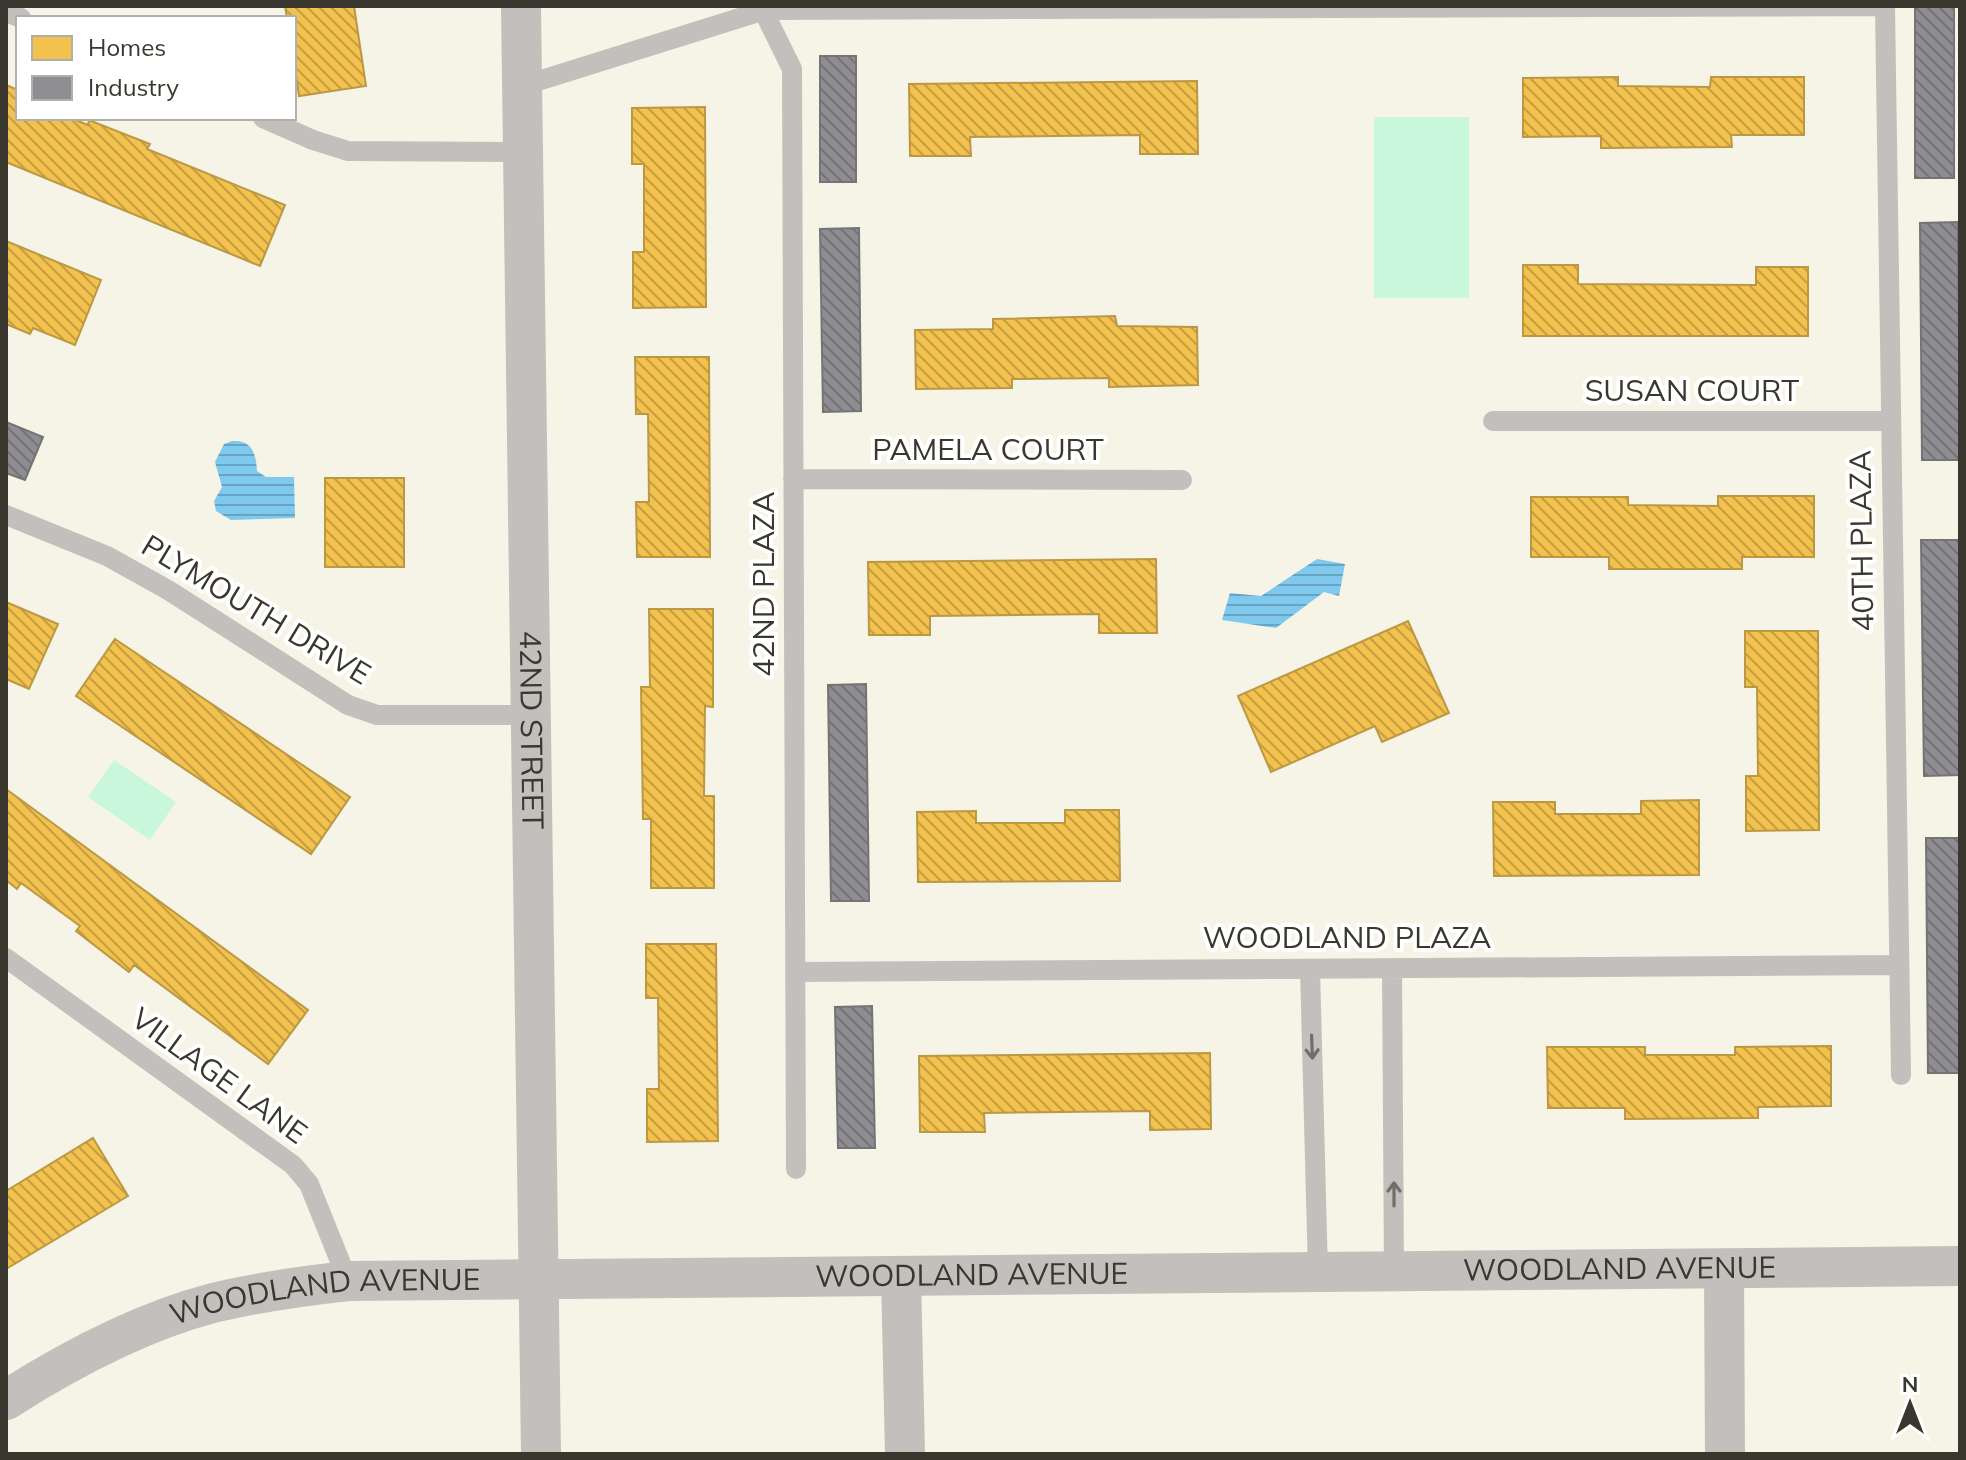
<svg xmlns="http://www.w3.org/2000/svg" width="1966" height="1460" font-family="Mulish,sans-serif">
<defs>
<pattern id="water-rules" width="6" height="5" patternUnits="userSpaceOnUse" patternTransform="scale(2)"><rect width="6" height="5" fill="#7ec9ed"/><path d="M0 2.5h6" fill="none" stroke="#68a4c0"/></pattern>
<pattern id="homes-back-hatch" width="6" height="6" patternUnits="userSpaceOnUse" patternTransform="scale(2)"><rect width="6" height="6" fill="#f2c14e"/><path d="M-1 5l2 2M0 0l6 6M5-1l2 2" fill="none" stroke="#c59e41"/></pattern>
<pattern id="industry-back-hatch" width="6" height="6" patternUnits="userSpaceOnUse" patternTransform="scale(2)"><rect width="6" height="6" fill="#8d8d92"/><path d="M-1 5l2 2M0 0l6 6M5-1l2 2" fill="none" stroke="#747478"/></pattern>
</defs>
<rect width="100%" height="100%" fill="#f6f4e6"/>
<path fill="#c9f7dc" d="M1374 117H1469V298H1374Z
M114 760 176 802 150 840 88 797Z"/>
<path fill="url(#water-rules)" d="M232 441C252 440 256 453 257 471L266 477H294L295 518 231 520 216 511 214 501 222 487 215 462 224 444Z
M1317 559 1345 564 1339 596 1324 592 1276 628 1222 620 1230 593 1261 596Z"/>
<path fill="url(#homes-back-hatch)" stroke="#bb9844" stroke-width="2" d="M285 6H354L366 86 299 96 294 61V18H287Z
M1618 77V86L1710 87 1711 77H1804V135H1731L1732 147 1601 148V136L1523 137V78Z
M1197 81 1198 154H1140V135L970 137 971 156H910L909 84Z
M6 85 18 90V118H71L88 125 89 120 150 144 147 149 285 205 260 266 6 162Z
M705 107 706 307 633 308V252H644V164H632V108Z
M6 241 101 280 75 345 33 328 30 334 6 324Z
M1523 265H1578V284L1756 285V267H1808V336H1523Z
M1115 316 1117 326 1197 327 1198 385 1109 387V378L1012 379V388L916 389 915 330 993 329V319Z
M635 357H709L710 557H637L636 502H649L648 414H636Z
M325 478H404V567H325Z
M1718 496H1814V557H1742V569H1609V557H1531V497H1628V505L1718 506Z
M1156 559 1157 633H1099V614L930 616V635H869L868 562Z
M6 602 58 624 29 689 6 679Z
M649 609H713V707L705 706 704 796H714V888H651V819H643L641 687H650Z
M1408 621 1449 713 1382 742 1375 726 1271 772 1238 696Z
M1745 631H1818L1819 830 1746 831V776H1758L1757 687H1745Z
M115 639 350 797 311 854 76 696Z
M6 789 308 1010 268 1064 134 965 129 972 76 931 80 926 21 883 17 889 6 880Z
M1699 800V875L1494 876 1493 802H1555V814H1641V801Z
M1065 810H1119L1120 881 918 882 917 812 976 811V823H1065Z
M646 944H716L718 1141 647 1142V1089H659L658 998H646Z
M1831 1046V1106L1758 1107V1118L1625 1119V1108H1548L1547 1047H1645V1055H1735V1047Z
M1210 1053 1211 1129 1150 1130V1111L984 1113 985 1132H920L919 1056Z
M93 1138 128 1196 6 1269V1191Z"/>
<path fill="url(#industry-back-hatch)" stroke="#747474" stroke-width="2" d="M1915 6H1954V178H1915Z
M820 56H856V182H820Z
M1958 222 1960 460H1922L1920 223Z
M859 228 861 411 823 412 820 229Z
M6 422 43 437 25 480 6 473Z
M1921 540H1960V775L1924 776Z
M866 684 869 901H831L828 685Z
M1926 838H1960V1073H1928Z
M872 1006 875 1148H838L835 1007Z"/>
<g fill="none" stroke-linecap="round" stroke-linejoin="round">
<path stroke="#c3bfbc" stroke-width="20" d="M761 6 792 69 796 1169
M1885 6 1901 1075
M6 12 21 18
M522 86 765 10 1885 6
M263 118 313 140 348 151 524 152
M1493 421H1890
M793 479 1182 480
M6 515 107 556 168 590 348 705 377 715H532
M6 958 293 1165 309 1184 348 1281
M1392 968 1394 1272
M1310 969 1318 1273
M796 972 1898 965"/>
<g stroke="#c3bfbc" stroke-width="40">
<path id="s1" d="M521 6 541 1454"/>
<path d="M1724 1269 1725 1454"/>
<path d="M901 1276 905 1454"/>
<path id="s2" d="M6 1400C69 1360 140 1322 213 1303 258 1292 302 1286 348 1281L1960 1266"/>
</g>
</g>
<defs><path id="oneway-shaft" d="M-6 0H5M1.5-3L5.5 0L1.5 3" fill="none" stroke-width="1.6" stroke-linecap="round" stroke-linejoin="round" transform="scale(2)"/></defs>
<g stroke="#716e67">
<use href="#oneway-shaft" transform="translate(1312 1047) rotate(88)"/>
<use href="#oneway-shaft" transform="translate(1394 1194) rotate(-90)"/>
</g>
<g text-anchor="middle" stroke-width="8" stroke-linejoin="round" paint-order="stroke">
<g font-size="30" fill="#3a382e" stroke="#fff">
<text x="1692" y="401">SUSAN COURT</text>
<text x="988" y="460">PAMELA COURT</text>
<text transform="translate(1862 541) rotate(-91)" y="10">40TH PLAZA</text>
<text transform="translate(764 584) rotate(-90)" y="10">42ND PLAZA</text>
<text transform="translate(256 610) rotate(31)" y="10">PLYMOUTH DRIVE</text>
<text dy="10" stroke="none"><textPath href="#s1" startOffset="724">42ND STREET</textPath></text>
<text x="1347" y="948">WOODLAND PLAZA</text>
<text transform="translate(219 1076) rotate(36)" y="10">VILLAGE LANE</text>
<text dy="10" stroke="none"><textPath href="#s2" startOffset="1638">WOODLAND AVENUE</textPath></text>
<text dy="10" stroke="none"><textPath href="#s2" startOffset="990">WOODLAND AVENUE</textPath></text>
<text dy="10" stroke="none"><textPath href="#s2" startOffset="342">WOODLAND AVENUE</textPath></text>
</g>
</g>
<rect width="1966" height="1460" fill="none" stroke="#3a382e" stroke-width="16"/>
<rect x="16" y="16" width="280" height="104" fill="#ffffff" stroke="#b0afab" stroke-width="2"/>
<rect x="32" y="36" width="40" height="24" fill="#f2c14e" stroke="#b0afab" stroke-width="2"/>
<text x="88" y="56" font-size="24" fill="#3a382e">Homes</text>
<rect x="32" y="76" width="40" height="24" fill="#8d8d92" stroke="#b0afab" stroke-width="2"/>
<text x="88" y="96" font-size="24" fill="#3a382e">Industry</text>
<g transform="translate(1910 1404)" stroke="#ffffff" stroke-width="6" paint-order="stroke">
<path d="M0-6L14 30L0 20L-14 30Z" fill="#3a382e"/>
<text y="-12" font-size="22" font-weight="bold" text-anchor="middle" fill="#3a382e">N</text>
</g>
</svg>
